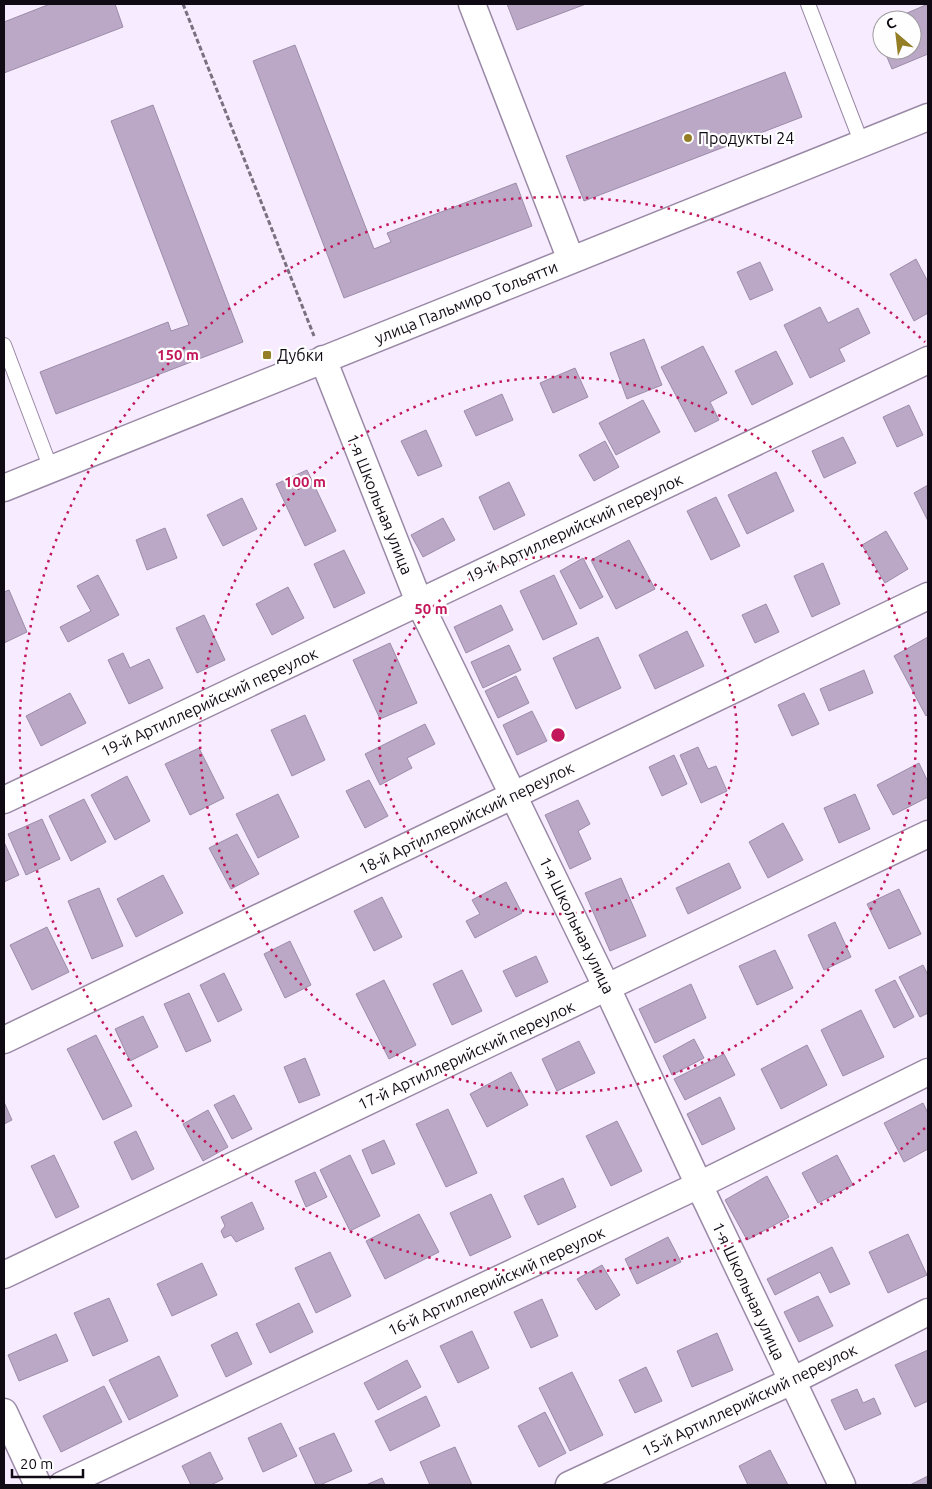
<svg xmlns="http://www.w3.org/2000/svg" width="932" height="1489" font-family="Ubuntu,sans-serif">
<rect width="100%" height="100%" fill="#f7ecff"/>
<path fill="#baa8c6" stroke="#9d8ca9" d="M50 4H115L123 27 4 73V22Z
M507 4H586L517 30Z
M928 4V54L892 69 884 50H912V20H891Z
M882 24V46L874 27Z
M295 45 374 249 391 242 387 233 516 183 532 226 344 298 253 61Z
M785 72 802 117 584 201 566 156Z
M153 105 243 342 56 414 40 372 168 322 171 331 189 325 111 121Z
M916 259 928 282V313L914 321 890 274Z
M760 262 773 290 750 300 737 272Z
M820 307 828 323 858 308 870 333 839 349 845 361 810 378 784 325Z
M644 339 662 385 627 399 610 353Z
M703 346 727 393 710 402 719 420 695 432 661 367Z
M776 351 793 384 752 405 735 371Z
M575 368 588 397 553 413 540 383Z
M502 394 513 420 476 436 464 411Z
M643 400 660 432 616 455 599 423Z
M909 405 923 435 897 447 883 417Z
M426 430 442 466 418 476 401 441Z
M843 437 856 463 824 478 812 451Z
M605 441 619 467 594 481 579 455Z
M307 470 336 531 305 546 276 484Z
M776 472 794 511 747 534 728 495Z
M509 482 525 515 494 530 479 497Z
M928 485V521L914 493Z
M716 497 740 546 711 560 687 511Z
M242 498 257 529 223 546 207 515Z
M443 518 455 540 423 557 411 535Z
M165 528 177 558 147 570 136 540Z
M886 531 908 569 885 583 862 545Z
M629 540 655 589 616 609 591 560Z
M344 550 365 593 334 608 314 564Z
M583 558 603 597 580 609 560 571Z
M823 563 840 604 812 617 794 576Z
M98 575 119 615 68 642 60 627 91 611 77 586Z
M554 575 577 624 543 640 520 591Z
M288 587 304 618 272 635 256 604Z
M9 590 27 632 4 643V592Z
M766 604 779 632 755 643 742 615Z
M501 605 513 630 466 653 454 627Z
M204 615 225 660 197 673 176 628Z
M687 631 704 666 655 689 639 655Z
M598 637 621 688 576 709 553 658Z
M928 637V714L926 716 894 656Z
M390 643 417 703 380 719 353 660Z
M509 645 521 670 483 688 471 662Z
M123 653 130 668 149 659 163 688 129 704 108 660Z
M864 670 873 693 829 711 820 689Z
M516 676 529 703 498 718 485 691Z
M70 693 86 723 41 746 26 716Z
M804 693 819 724 792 736 778 705Z
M532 711 547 741 517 755 503 725Z
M305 715 325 760 292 776 271 730Z
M425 724 435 744 407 758 412 768 380 785 365 754Z
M698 747 708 769 716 766 727 791 701 803 680 755Z
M199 748 224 798 190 815 165 764Z
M674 755 687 784 662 796 649 767Z
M919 763 928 782V797L893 815 877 785Z
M127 776 150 821 115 840 91 795Z
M369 780 388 816 365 828 346 791Z
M278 794 299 837 258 858 236 814Z
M855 794 870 829 839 843 824 808Z
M84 799 106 842 71 861 49 816Z
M578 800 590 824 578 831 591 859 570 869 545 815Z
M42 819 60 859 26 875 8 834Z
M783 823 803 860 768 878 749 842Z
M237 834 259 874 231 889 209 848Z
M4 842 19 875 4 882Z
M729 863 741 888 688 914 676 888Z
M163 875 183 913 136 937 117 899Z
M621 878 646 936 610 951 585 893Z
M506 882 522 913 475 938 466 921 480 914 472 900Z
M99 888 123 946 92 959 68 901Z
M899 889 921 934 889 949 867 904Z
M382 897 402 937 374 951 354 911Z
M835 922 851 957 824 970 808 935Z
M47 927 69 972 32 990 10 945Z
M290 941 311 985 285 998 264 954Z
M775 950 793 988 757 1005 739 966Z
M536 956 548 982 516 997 503 971Z
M923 965 928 975V1013L920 1017 899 977Z
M462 970 482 1011 452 1025 433 984Z
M224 973 242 1010 218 1022 200 985Z
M384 980 416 1045 389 1059 356 994Z
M895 980 914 1017 894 1028 875 990Z
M691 984 706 1018 655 1043 639 1009Z
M189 993 211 1041 186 1052 164 1004Z
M861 1010 884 1057 843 1076 821 1030Z
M143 1016 158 1047 130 1061 115 1029Z
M96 1035 132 1106 103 1120 67 1049Z
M694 1039 704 1058 672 1075 663 1056Z
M579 1041 595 1073 557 1091 542 1059Z
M807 1045 827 1085 781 1109 761 1069Z
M724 1054 735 1075 685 1100 674 1079Z
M305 1058 320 1095 299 1103 284 1067Z
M511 1072 528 1105 487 1127 470 1094Z
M234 1095 252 1129 232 1139 214 1105Z
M720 1097 735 1129 702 1145 687 1114Z
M4 1102 12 1120 4 1124Z
M923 1103 928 1113V1149L904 1162 884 1123Z
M448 1109 477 1173 446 1187 416 1124Z
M208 1110 228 1147 203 1161 183 1124Z
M617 1121 642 1171 611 1186 586 1136Z
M136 1131 154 1169 132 1180 114 1142Z
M384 1140 395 1164 372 1174 362 1150Z
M54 1155 79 1207 56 1218 31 1166Z
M350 1155 380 1216 350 1231 320 1170Z
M837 1155 853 1185 818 1203 802 1173Z
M315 1172 327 1197 306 1207 295 1181Z
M767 1176 789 1217 747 1240 725 1200Z
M563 1178 576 1207 538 1225 524 1196Z
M491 1194 511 1237 470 1256 450 1213Z
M252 1202 264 1229 236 1242 231 1235 224 1238 221 1231 225 1226 221 1217Z
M419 1214 439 1252 385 1279 366 1241Z
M908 1234 927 1275 888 1293 869 1252Z
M668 1237 681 1262 637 1284 625 1259Z
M832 1247 850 1284 830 1293 820 1272 775 1295 767 1279Z
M330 1252 351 1296 316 1313 295 1268Z
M202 1263 217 1295 172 1316 157 1284Z
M602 1265 620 1295 596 1310 577 1279Z
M818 1296 833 1326 799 1342 784 1312Z
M109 1298 128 1341 93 1356 74 1313Z
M542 1299 558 1336 531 1348 514 1312Z
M299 1303 313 1332 270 1353 256 1324Z
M472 1331 489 1368 458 1383 440 1346Z
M237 1332 252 1364 226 1377 211 1345Z
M717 1333 733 1370 692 1387 677 1351Z
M56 1334 68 1361 19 1381 8 1355Z
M928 1350V1401L915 1407 895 1365Z
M159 1356 178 1396 129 1420 109 1380Z
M407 1360 421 1387 378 1410 364 1383Z
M646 1367 662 1401 635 1413 619 1380Z
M572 1372 603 1435 570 1451 539 1388Z
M104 1386 122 1422 61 1452 43 1416Z
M857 1389 863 1403 874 1398 881 1414 845 1430 831 1400Z
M426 1396 440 1426 390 1451 375 1421Z
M545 1412 566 1453 539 1467 518 1426Z
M281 1423 297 1456 263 1472 248 1438Z
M334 1433 352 1471 320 1485H316L299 1448Z
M455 1447 472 1485H430L420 1462Z
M770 1450 788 1485H748L739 1466Z
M210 1452 223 1479 211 1485H191L182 1466Z
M928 1476V1485H910Z
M382 1478 385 1485H366Z"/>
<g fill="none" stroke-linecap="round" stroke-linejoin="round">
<g stroke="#9a89a6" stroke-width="16">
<path id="lane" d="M808 4 862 144
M4 345 51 469"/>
</g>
<g stroke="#9a89a6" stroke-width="29">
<path id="street" d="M472 4 571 260
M323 359 419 602 607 988 699 1185 842 1485
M4 488 928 117
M4 800 928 360
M4 1040 928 596
M4 1275 928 834
M4 1412 38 1485
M62 1485 699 1185 928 1072
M569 1485 792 1381 928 1312"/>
</g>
<path stroke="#79717f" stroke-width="3" stroke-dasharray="5 2.5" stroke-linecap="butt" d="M183 4 314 336"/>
<use href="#lane" stroke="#fff" stroke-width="14"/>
<use href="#street" stroke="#fff" stroke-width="26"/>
</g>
<g fill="none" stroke="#c2185b" stroke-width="2.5" stroke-dasharray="2.5 5">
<circle cx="558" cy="735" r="179"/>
<circle cx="558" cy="735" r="358"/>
<path d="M925 1128A538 538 0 1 1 925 342"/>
</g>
<g fill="#947e26" stroke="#fefefe" stroke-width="2">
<circle cx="688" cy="138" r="5"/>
<rect x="262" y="350" width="10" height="10" rx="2.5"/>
</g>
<g text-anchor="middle" stroke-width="4.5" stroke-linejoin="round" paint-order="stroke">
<g font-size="16" fill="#100a14" stroke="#fefefe" text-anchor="start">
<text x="698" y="144">Продукты 24</text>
<text x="277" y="361">Дубки</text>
</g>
<g font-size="16" fill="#100a14" stroke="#fefefe">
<text transform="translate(466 302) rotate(-22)" y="6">улица Пальмиро Тольятти</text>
<text transform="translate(380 504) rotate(68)" y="6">1-я Школьная улица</text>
<text transform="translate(574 528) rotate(-25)" y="6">19-й Артиллерийский переулок</text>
<text transform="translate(209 702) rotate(-25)" y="6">19-й Артиллерийский переулок</text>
<text transform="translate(466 818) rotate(-26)" y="6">18-й Артиллерийский переулок</text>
<text transform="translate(577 925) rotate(64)" y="6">1-я Школьная улица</text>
<text transform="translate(466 1055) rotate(-25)" y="6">17-й Артиллерийский переулок</text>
<text transform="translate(496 1281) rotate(-25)" y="6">16-й Артиллерийский переулок</text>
<text transform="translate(749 1291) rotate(65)" y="6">1-я Школьная улица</text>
<text transform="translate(749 1400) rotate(-26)" y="6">15-й Артиллерийский переулок</text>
</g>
</g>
<circle cx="558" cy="735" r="8" fill="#c2185b" stroke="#fefefe" stroke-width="2.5"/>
<g font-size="15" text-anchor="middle" font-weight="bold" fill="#c2185b" stroke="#fefefe" stroke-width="4.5" stroke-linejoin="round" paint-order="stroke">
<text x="178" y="360">150 m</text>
<text x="305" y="487">100 m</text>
<text x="431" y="614">50 m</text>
</g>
<rect width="932" height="1489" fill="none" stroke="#100a14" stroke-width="10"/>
<g transform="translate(897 35) rotate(332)"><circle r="24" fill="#fefefe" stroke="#9f9ca0"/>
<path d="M0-4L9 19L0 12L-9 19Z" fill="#947e26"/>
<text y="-8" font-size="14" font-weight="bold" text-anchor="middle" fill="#100a14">С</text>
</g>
<path d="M12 1469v8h71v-8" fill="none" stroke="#100a14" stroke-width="2.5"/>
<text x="20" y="1469" font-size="15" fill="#100a14" stroke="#fefefe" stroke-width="4" paint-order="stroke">20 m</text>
</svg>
